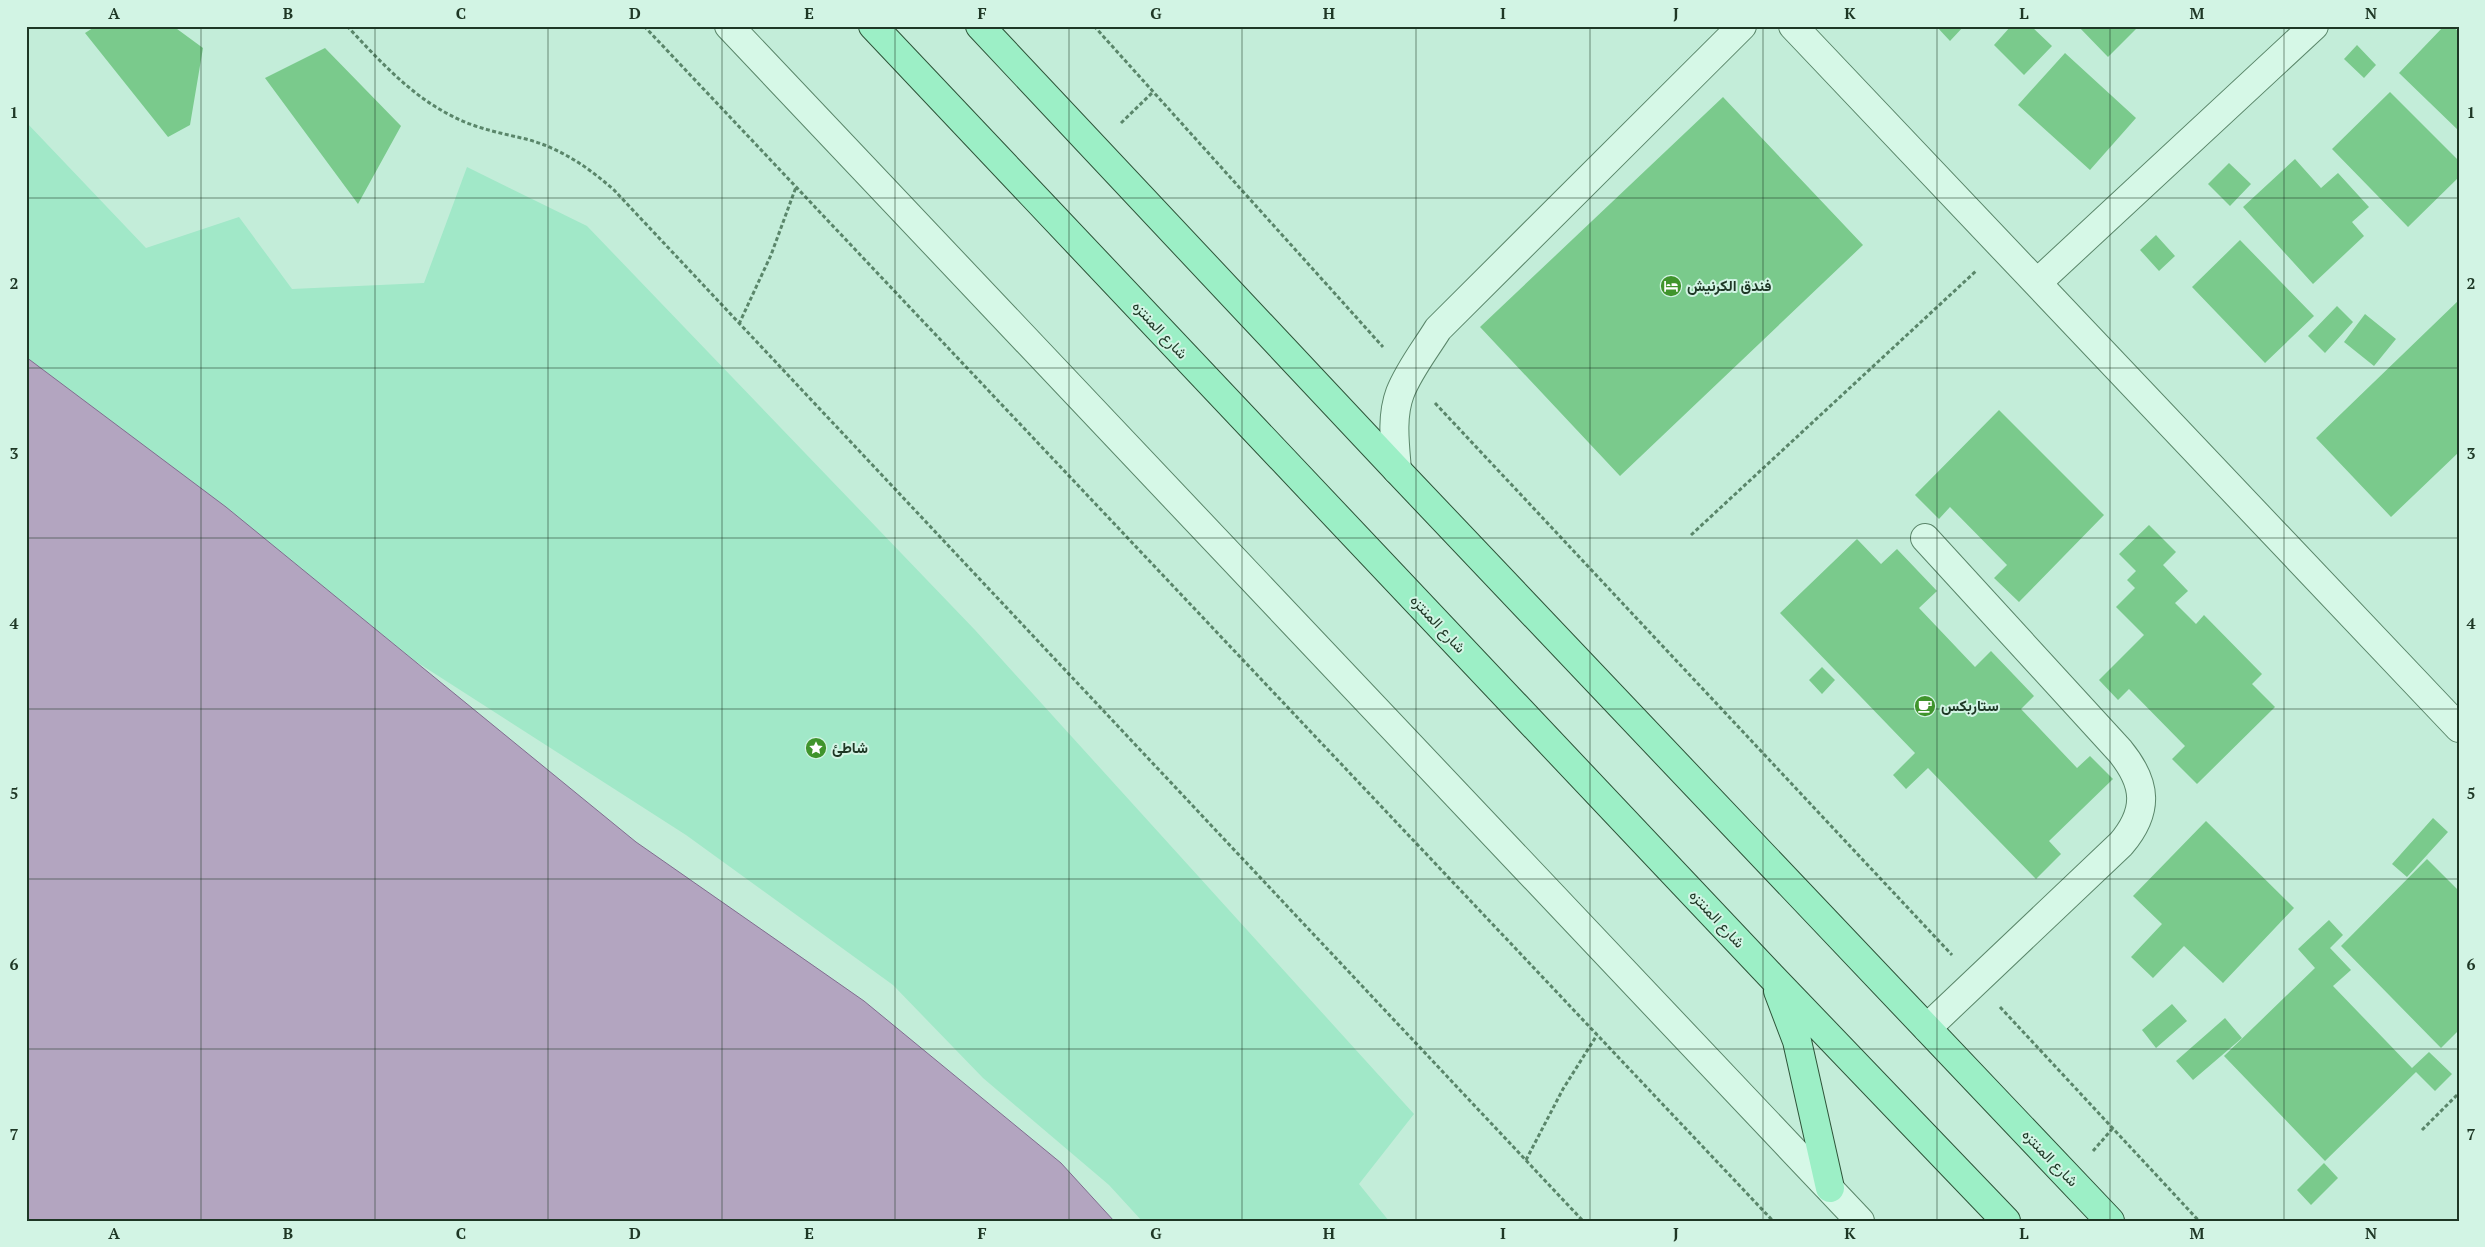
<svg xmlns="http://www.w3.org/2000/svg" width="2485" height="1247" font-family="'PT Serif',Vazirmatn,serif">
<rect width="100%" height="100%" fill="#c3edd9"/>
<path fill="#a1e8c8" d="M26 122 146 248 239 217 292 289 424 283 467 167 587 226 975 630 1414 1114 1359 1184 1389 1221H1142L1109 1185 983 1078 893 985 686 835 415 661 225 507 26 357Z"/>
<path fill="#b3a5c0" stroke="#7f6c8e" d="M26 357 226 507 636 842 864 1001 1061 1163 1114 1221H26Z"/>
<path fill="#7aca8c" d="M96 26H173L203 48 190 125 168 137 85 33Z
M1936 26H1964L1950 41Z
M2011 26H2031L2052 46 2024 75 1994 45Z
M2078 26H2139L2108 57Z
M2444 26H2452L2459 32V131L2399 73Z
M2357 45 2376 65 2364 78 2344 59Z
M325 48 401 126 358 204 265 78Z
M2065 53 2136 118 2090 170 2018 105Z
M2390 92 2459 161V177L2408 227 2332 149Z
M1723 97 1863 245 1620 476 1480 327Z
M2295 159 2321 188 2338 173 2369 207 2352 222 2364 236 2313 284 2243 207Z
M2229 163 2251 184 2230 206 2208 184Z
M2156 235 2175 256 2159 271 2140 250Z
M2240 240 2314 316 2265 363 2192 287Z
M2459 300V452L2391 517 2316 438Z
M2337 306 2353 322 2325 353 2308 336Z
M2365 314 2396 339 2374 366 2344 342Z
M1999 410 2104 515 2019 602 1994 578 2007 565 1950 507 1939 519 1915 495Z
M2149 525 2176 552 2163 565 2188 591 2175 603 2196 624 2204 615 2262 674 2252 684 2275 707 2197 784 2172 759 2185 746 2129 689 2118 700 2099 680 2144 635 2116 607 2135 588 2127 580 2136 571 2119 554Z
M1857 539 1881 564 1897 549 1937 591 1919 608 1975 667 1991 651 2034 696 2021 709 2077 768 2090 756 2113 779 2049 841 2061 854 2036 879 1928 768 1906 789 1893 775 1915 753 1780 613Z
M1822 667 1835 680 1822 694 1809 680Z
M2433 818 2448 832 2407 877 2392 864Z
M2206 821 2294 908 2223 983 2184 946 2153 978 2131 957 2162 924 2133 896Z
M2427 859 2459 891V1030L2441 1048 2341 946Z
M2329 920 2343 935 2330 948 2351 970 2333 986 2412 1068 2429 1052 2452 1074 2435 1091 2416 1072 2325 1161 2224 1056 2315 968 2298 949Z
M2172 1004 2187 1021 2156 1048 2142 1030Z
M2225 1018 2242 1038 2193 1080 2176 1061Z
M2324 1163 2338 1178 2311 1205 2297 1190Z"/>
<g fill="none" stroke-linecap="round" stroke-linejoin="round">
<g stroke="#5a866a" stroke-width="30">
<path id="minor" d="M729 26 1860 1221
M1793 26 2459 728
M2037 283 2314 26
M1397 470C1395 445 1391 417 1400 393 1409 370 1425 350 1438 329L1742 26
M1925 538 2120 751C2147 784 2149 811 2121 844L1927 1028"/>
</g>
<g stroke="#2e5439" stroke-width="30">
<path id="major" d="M873 26 1771 976 2006 1221
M980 26 1397 470 2110 1221
M1778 991 1797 1041 1830 1188"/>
</g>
<path stroke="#5a866a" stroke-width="3" stroke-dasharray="4 2.5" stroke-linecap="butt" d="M347 26C378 59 409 94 450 115 474 128 500 133 526 139 560 148 588 167 614 190L1583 1221
M644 26 1773 1221
M1094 26 1383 347
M1121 123 1153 92
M739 324 771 255 796 187
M1435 403 1952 955
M1691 535 1976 271
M2000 1007 2199 1221
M2422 1130 2459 1093
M2093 1151 2113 1128
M1526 1160 1563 1089 1597 1035"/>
<use href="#minor" stroke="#d6f8e7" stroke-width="28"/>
<use href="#major" stroke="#9cefc6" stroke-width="28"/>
</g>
<path fill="none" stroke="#1e3725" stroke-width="1" stroke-opacity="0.55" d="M201 26V1221M375 26V1221M548 26V1221M722 26V1221M895 26V1221M1069 26V1221M1242 26V1221M1416 26V1221M1590 26V1221M1763 26V1221M1937 26V1221M2110 26V1221M2284 26V1221M26 198H2459M26 368H2459M26 538H2459M26 709H2459M26 879H2459M26 1049H2459"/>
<defs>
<g id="hotel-disc" transform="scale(1.125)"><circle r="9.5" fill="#40942c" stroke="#d2f4e4"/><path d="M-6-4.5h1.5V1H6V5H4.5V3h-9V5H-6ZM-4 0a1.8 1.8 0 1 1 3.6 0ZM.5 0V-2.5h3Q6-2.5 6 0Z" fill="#fff"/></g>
<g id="cafe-disc" transform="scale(1.125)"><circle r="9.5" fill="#40942c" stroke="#d2f4e4"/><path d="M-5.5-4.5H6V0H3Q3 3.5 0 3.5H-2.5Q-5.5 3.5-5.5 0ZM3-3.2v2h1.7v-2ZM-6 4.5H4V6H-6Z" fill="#fff"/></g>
<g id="sight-disc" transform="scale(1.125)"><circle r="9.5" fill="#40942c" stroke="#d2f4e4"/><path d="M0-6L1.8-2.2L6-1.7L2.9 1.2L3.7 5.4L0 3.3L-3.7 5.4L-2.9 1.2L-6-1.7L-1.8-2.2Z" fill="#fff"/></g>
</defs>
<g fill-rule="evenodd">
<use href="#hotel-disc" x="1671" y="286"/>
<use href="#cafe-disc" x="1925" y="706"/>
<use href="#sight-disc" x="816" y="748"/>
</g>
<g text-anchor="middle" stroke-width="4" stroke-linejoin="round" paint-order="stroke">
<g font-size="15" font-weight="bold" fill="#1e3725" stroke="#d2f4e4" text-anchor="start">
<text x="1687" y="291">فندق الكرنيش</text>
<text x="1941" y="711">ستاربكس</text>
<text x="832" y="753">شاطئ</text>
</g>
<g font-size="15" fill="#1e3725" stroke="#d2f4e4">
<text transform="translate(1160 330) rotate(47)" y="5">شارع المنتزه</text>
<text transform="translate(1438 624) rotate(47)" y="5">شارع المنتزه</text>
<text transform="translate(1717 919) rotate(47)" y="5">شارع المنتزه</text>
<text transform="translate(2050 1158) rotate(46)" y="5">شارع المنتزه</text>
</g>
</g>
<rect width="2485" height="1247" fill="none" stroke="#d2f4e4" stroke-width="55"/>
<rect x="28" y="28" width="2430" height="1192" fill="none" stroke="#1e3725" stroke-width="2"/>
<g font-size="16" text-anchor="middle" font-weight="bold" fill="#1e3725">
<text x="114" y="19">A</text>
<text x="288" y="19">B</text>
<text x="461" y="19">C</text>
<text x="635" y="19">D</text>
<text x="809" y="19">E</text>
<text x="982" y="19">F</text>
<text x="1156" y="19">G</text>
<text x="1329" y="19">H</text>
<text x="1503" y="19">I</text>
<text x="1676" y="19">J</text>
<text x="1850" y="19">K</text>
<text x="2024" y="19">L</text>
<text x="2197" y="19">M</text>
<text x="2371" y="19">N</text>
<text x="14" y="118">1</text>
<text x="2471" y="118">1</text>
<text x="14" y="289">2</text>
<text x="2471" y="289">2</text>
<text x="14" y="459">3</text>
<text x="2471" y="459">3</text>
<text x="14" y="629">4</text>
<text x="2471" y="629">4</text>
<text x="14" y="799">5</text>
<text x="2471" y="799">5</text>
<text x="14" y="970">6</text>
<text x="2471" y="970">6</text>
<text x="14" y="1140">7</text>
<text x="2471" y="1140">7</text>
<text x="114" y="1239">A</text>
<text x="288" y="1239">B</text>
<text x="461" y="1239">C</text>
<text x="635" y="1239">D</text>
<text x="809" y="1239">E</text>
<text x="982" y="1239">F</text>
<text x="1156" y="1239">G</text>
<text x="1329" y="1239">H</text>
<text x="1503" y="1239">I</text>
<text x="1676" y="1239">J</text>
<text x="1850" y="1239">K</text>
<text x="2024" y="1239">L</text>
<text x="2197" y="1239">M</text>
<text x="2371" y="1239">N</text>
</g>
</svg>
